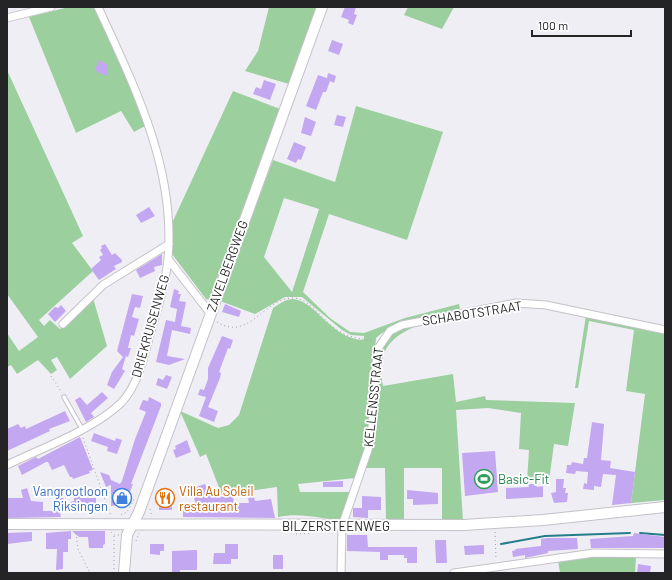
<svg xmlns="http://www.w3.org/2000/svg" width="672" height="580" font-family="Barlow,sans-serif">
<rect width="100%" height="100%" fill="#f0eef5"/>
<path fill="#9bcf9e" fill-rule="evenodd" d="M69 7H95L139 108 145 126 134 132 121 111 76 133 29 17Z
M269 7H317L289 84 245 71 258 51Z
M408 7H454L442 29 404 15Z
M7 70 83 236 72 243 93 271 39 320 44 326 50 320 60 329 93 298 107 346 70 379 57 357 51 360 57 370 51 374 38 360 17 374 11 365 7 367V333L19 351 38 337 7 294Z
M233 91 280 109 209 300 206 299 172 254 173 221Z
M356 106 443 132 407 240 329 214 303 292 330 318 350 332 364 333 405 318 459 304 460 309C432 315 398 318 376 338L367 442 355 478 298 484 300 492H352L341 520C319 519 302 512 278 517L277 487 222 495 206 454 200 457 180 411 218 428 229 425 239 415 273 308C279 304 286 299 293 299 317 301 330 339 364 340V336L351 335 342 330 302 297H285L255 314 220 301 273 160 335 182ZM284 198 319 209 292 292 264 257Z
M586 315 665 332V500L631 503 645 394 626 391 634 330 589 321 578 388H575Z
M429 322C395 332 375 347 383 386L453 374 456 402 485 396 486 400 575 403 568 446 554 444 549 481H527L529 450 519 449 521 413 488 408 456 410 463 521H442V468H404V521H386L385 468H365L377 415V355L393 330Z
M611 556 636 557 635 573H560L558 560Z"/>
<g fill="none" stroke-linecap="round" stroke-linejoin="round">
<path stroke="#257d89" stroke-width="2" d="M640 533 665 535
M501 544 545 536 630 533"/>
</g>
<path fill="#c3a7f0" d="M345 7H356L354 14 357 15 353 25 348 23 349 20 341 17Z
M332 40 343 44 339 55 328 51Z
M99 60 108 65 107 76 97 72 95 69Z
M328 73 336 76 334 83 330 81 326 92H323L316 110 306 106 318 75 327 78Z
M264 80 276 84 270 100 253 94 256 87 261 89Z
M337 115 346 117 343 127 334 125Z
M305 117 316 122 311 136 301 133Z
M294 142 306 147 301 160 298 159 296 163 287 159Z
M149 207 155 216 141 223 136 215Z
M105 244 112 255 115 253 122 260V262L114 266 116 269 99 280 91 269 101 260 99 257 103 255 100 250 102 248 101 246Z
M162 254V265L154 267 155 271 140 278 136 270Z
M174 289 179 291 178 294H181L179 301 186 302 181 326 191 328 190 334 172 330 167 356 185 359 169 365 156 362 166 320 175 322 177 309 170 307Z
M132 294 143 296 140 308 135 307 132 317 139 319 134 336 131 335 128 348H131L128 357 126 356 122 369 125 371 114 389 107 385 112 372 123 357 117 351Z
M225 304 241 311 239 317 222 312Z
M61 305 66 311 55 322 48 314 55 307 58 308Z
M222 336 233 340 230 349 228 348 219 372 221 373 220 378 208 407 218 411 214 422 199 416 206 397 198 395 200 389 204 390 208 379V368Z
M166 375 172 377 167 389 156 385 158 378 163 380Z
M102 392 108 398 91 413 94 417 86 422 75 400 80 397 87 405Z
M149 397 161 403V406L131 484H133L128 497 119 505 111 506V485L106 487 100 472 109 475 111 480 120 484 122 481 135 439 146 412 139 409 143 400 148 401Z
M65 411 70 421 49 429 50 431 7 451V429L18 424 21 428 25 426 26 429Z
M592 422 604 424 601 460 611 461 610 468 635 472 631 503 612 505 616 475 603 474 601 487 594 486V490L583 489 584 483 587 484 588 472 576 471 575 474 566 473 567 465H571L572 462 583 464 584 458H587Z
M94 433 115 441 116 438 122 440 117 454 107 451 108 447 91 441Z
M80 437 93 470 89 471 90 473 73 479 72 477H70L64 465 52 470 48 462H46L22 475 18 466 36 457 38 459Z
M187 440 191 452 176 458 173 450 176 449 175 446Z
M495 451 498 492 465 496 462 453Z
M556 479H564L563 488H566L565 493H568L567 502 554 503 551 493 556 492Z
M343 481V487H323V482Z
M205 484 210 495 215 492 217 497 233 496 234 503H249L248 497H254L255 501 271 499 275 518 183 517V510H187L188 505H196L194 498 200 495 196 487Z
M528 484H537V487L543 486V497L506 499V488L529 487Z
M27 488 31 501 43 502V511H56L55 507H58L56 499 63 497 65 504 74 501V496H80V498H96V511L87 512V509H73L60 513 61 517 7 518V498H23L21 490Z
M407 490 438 493V504L413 505V499H407Z
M362 496 381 497V510H368V518L353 517V508H362Z
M159 497H171L172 510H159Z
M71 531V539H68V552H63V569L56 570 57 549H46V533Z
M72 531H105V544L103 545V548H89L88 537H79Z
M32 532V541L7 544V533Z
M634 533 665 537V548H591L590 539 633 536Z
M347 535H367L368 547H417V563H407V558H404V555H388V560H380V552L347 551Z
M548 538H577L578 549 548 551V553L525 558V555L513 557 512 551 516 550 515 549 541 546V539Z
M435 540H446L447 563H436Z
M150 544H164V551H160V555L150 554Z
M225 544H238V559H231V564H213L214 553H225Z
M484 545V554L465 555 464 546Z
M197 550V570H180V573H172V551Z
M273 555H283V569H273Z
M638 564 651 566 650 573H637Z"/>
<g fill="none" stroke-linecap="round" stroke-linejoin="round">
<g stroke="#c4c1c9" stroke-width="5.5">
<path id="lane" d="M64 397 82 429"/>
</g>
<g stroke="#c4c1c9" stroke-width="9">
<path id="street" d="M7 18 51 7
M168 259 210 313
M63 324 103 285 169 244
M7 465C42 448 93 430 121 403 139 384 144 356 151 331 158 308 166 282 168 258 176 169 134 85 98 7
M341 573 342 526 368 450 372 428 377 350 390 331 402 325 516 303 546 305 665 330
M454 573 594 553 665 554"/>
</g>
<g stroke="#c4c1c9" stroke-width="12">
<path id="secondary" d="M7 524 464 525 543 520 665 507
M124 573 127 535 139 512 322 7"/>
</g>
<path stroke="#a2a0a6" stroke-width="1" stroke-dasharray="1 3" stroke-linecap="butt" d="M217 322C249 342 264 298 293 298 311 298 324 323 339 331 350 338 362 339 374 341
M51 376 62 393
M83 438 111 516
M150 509 152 517
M121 515 127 512 135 498
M111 532 114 535H119
M495 532 496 559
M76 533 78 549 90 573
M296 534 311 533
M114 536V573
M136 541 139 533"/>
<use href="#lane" stroke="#fff" stroke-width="3.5"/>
<use href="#street" stroke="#fff" stroke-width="7"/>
<use href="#secondary" stroke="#fff" stroke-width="10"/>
</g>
<defs>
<g id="stadium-ring" transform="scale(1)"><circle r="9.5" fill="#fff" stroke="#2e9e5b" stroke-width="1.5"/><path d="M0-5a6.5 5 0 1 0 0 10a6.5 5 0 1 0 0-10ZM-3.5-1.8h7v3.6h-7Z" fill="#2e9e5b"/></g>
<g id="shop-ring" transform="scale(1)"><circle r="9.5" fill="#fff" stroke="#3f7fe0" stroke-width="1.5"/><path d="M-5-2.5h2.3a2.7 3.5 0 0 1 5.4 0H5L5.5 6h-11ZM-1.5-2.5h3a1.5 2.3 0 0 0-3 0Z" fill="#3f7fe0"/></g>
<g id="restaurant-ring" transform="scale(1)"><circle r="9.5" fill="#fff" stroke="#e8710a" stroke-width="1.5"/><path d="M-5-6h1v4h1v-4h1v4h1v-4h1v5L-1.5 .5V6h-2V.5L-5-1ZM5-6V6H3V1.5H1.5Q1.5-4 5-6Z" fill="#e8710a"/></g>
</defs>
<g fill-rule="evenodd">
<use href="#stadium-ring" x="484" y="479"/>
<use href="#shop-ring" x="122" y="498"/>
<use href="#restaurant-ring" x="165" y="498"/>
</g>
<g text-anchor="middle" stroke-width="3.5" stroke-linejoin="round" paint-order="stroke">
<g font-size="13" fill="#242326" stroke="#fff">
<text transform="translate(227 266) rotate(-70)" y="5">ZAVELBERGWEG</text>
<text transform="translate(472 313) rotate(-9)" y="5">SCHABOTSTRAAT</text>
<text transform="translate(150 326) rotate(-74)" y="5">DRIEKRUISENWEG</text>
<text transform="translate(373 397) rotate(-84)" y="5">KELLENSSTRAAT</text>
<text x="336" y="531">BILZERSTEENWEG</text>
</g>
<g font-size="13" fill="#27864d" stroke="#fff" text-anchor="start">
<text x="498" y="484">Basic-Fit</text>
</g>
<g font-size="13" fill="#366cbe" stroke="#fff" text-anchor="end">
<text x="108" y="496">Vangrootloon<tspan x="108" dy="15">Riksingen</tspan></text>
</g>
<g font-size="13" fill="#c56008" stroke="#fff" text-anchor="start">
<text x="179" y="496">Villa Au Soleil<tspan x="179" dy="15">restaurant</tspan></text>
</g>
</g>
<rect width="672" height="580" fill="none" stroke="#242326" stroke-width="16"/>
<path d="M532 30v6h99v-6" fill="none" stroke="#242326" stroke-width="2"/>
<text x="538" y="30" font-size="12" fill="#242326" stroke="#ffffff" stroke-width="3" paint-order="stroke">100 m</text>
</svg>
